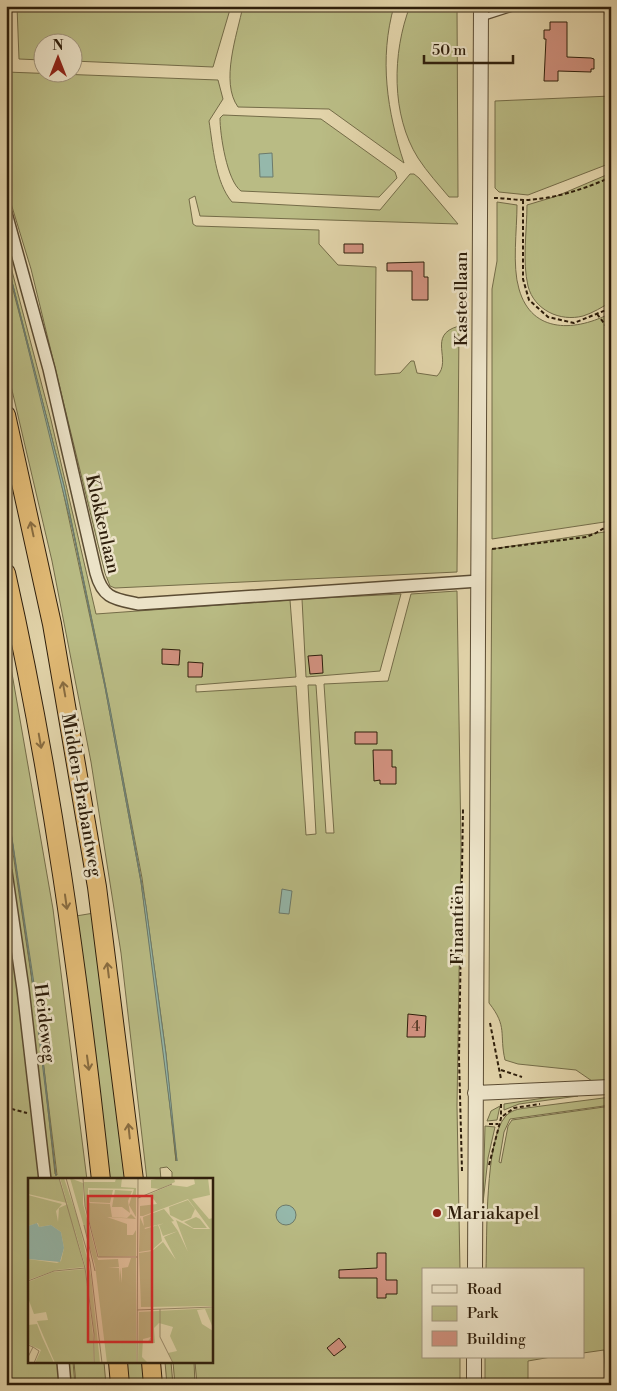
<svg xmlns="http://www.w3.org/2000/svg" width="617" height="1391" font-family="'Libre Bodoni',serif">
<rect width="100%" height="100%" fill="#e2d4aa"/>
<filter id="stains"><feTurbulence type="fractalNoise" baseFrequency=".004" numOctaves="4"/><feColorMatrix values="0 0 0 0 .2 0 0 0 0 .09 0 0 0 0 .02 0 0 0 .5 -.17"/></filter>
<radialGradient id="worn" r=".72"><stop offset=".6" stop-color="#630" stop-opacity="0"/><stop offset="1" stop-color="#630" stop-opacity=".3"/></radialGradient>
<path fill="#b9bb84" stroke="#746c48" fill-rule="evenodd" d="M17 6H231L213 67 73 61 72 42H42V60L19 59Z
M243 6H394C379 59 387 111 404 163L329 109 238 107C220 82 237 35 243 6Z
M410 6H457L458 197H449C439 185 427 172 418 158 391 115 392 53 410 6Z
M603 6H611V37Z
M6 72 218 80 223 99 209 121C213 146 215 182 232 202L380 210 410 174H414L419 178 458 224 200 216 195 196 189 199 193 224 196 226 319 230V244L338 265 376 267 375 375 400 373 411 361H414L417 373 437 376C453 360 426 335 459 326L457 572 115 588 110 586 105 573 31 269 6 187Z
M611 96V163L528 195 499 192 495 188V101Z
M223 115 321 119 395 172 397 178 379 197 241 191C227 181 220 135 220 118Z
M611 173V302C602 307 593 313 583 316 560 322 534 310 528 286 522 261 527 230 527 205L557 196Z
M497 202 517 205C517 230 512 266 519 289 532 335 577 331 611 313V521L492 539V289L497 261Z
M6 248 51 420 96 614 290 600 296 677 196 685V692L296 686 306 835 316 834 308 685H316L326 833H334L324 684 388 681 411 594 457 591 461 846 457 1106 460 1270H423V1357H460V1385H197L195 1362H211V1180H172V1172L167 1167 160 1168 161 1180H147L121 953 91 762 52 561 8 373 6 263 51 435 105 687 141 882 162 1034 176 1161 166 1054 142 878 102 668 64 486 6 258Z
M611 531V1080L592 1081 576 1070 518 1064 505 1060C499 1034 508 1027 489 1003L492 549Z
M401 594 380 671 306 677 302 599Z
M6 639 53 909 87 1180H50L19 928 6 844V806L39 1028 6 798ZM41 1044 57 1175 55 1174Z
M6 901 41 1180H29V1362H58L60 1385H6Z
M94 913 126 1180H108L76 916Z
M564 1095 578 1096 519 1104 504 1110V1104Z
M611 1097V1105L510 1119 504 1132 499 1162 501 1163 508 1126 512 1120 611 1106V1385H606L604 1350 583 1353V1270H486C487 1238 485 1140 505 1117 511 1110 518 1109 526 1108Z
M500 1106 497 1120 487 1121 491 1111Z
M485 1126 495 1127 488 1158 483 1203Z
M485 1357H551L528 1361V1385H485Z
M67 1362H73L75 1385H69Z
M74 1362H104L106 1385H76Z
M125 1362H144L146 1385H127Z
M165 1362H171L173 1385H167Z
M173 1362H194L195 1385H175Z"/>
<path fill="#95b8ab" stroke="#6c7a6b" d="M272 153 273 177H260L259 154Z
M6 258 64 486 110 708 146 906 166 1054 177 1161 141 882 105 687 73 532Z
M6 798 36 997 56 1176 31 971Z
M282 889 292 891 289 914 279 913Z
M276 1215a10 10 0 1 1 20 0a10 10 0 1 1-20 0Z"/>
<path fill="#d1917f" stroke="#2e1e0b" d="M550 22H567V57L591 58 594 59V69H591V72L558 71V81H544L546 39H544V30H550Z
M344 244H363V253H344Z
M424 262V277H428V300H412V271H387V263Z
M162 649 180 650 179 665 162 664Z
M322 655 323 673 310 674 308 656Z
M188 662 203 663 202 677H188Z
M355 732H377V744H355Z
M373 750H392V767H396V784H380V780L374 781Z
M408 1014 426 1016 425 1037H407Z
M377 1253H386V1280H397V1294H386V1298H377V1278H339V1270L377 1268Z
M339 1338 346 1347 334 1356 327 1348Z"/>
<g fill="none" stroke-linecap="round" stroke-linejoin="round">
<g stroke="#5b4c33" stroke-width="8">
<path id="service" d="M481 18 518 6"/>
</g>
<g stroke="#5b4c33" stroke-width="14">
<path id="minor" d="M6 213 49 369 96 573C103 599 115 599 138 604L479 581
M6 872 23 989 45 1180
M63 1362 65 1385"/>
</g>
<g stroke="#5b4c33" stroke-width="16">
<path id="tertiary" d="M475 1093 611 1087
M475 1270 481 6
M474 1385V1357"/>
</g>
<g stroke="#2e1e0b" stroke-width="20">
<path id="trunk" d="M6 415 52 624 97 887 134 1180
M6 573C51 773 79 977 101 1180
M118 1362 120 1385
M151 1362 153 1385"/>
</g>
<path stroke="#2e1e0b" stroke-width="2" stroke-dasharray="4 2.5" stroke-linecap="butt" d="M494 198C504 198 515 200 525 200 554 199 585 189 611 177
M523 200V279L529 300 548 317 574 323 611 308
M597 314 611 332
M492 549 586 537 596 533 611 524
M490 1023 501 1079
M501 1070 522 1077
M6 1105 12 1109 27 1113
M503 1116 514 1108 540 1104
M489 1124H498
M489 1165 501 1118V1104
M462 1171 459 1058 463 808"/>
<use href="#service" stroke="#ece3c8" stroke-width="5.5"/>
<use href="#minor" stroke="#ece3c8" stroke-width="11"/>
<use href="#tertiary" stroke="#ece3c8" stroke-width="14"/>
<use href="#trunk" stroke="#e1ba75" stroke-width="18"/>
</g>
<defs><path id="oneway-shaft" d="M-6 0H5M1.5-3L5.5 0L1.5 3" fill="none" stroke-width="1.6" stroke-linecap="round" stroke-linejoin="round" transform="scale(1.25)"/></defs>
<g stroke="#886c40">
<use href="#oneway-shaft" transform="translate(32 529) rotate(-102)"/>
<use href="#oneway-shaft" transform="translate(64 689) rotate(-100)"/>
<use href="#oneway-shaft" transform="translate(40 741) rotate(80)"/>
<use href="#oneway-shaft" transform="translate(66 902) rotate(82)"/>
<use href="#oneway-shaft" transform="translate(108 970) rotate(-97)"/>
<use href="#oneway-shaft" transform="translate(88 1063) rotate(82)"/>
<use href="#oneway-shaft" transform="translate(129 1131) rotate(-96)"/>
</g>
<circle fill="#8f2418" stroke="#ece3c8" stroke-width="2" cx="437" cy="1213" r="5"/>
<g text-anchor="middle" stroke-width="5" stroke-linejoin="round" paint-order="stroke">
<g font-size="15" fill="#573b28">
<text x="416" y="1031">4</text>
</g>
<g font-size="18" fill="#2e1e0b" stroke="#ece3c8">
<text transform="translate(461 299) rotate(-90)" y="6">Kasteellaan</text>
<text transform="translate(103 524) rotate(77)" y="6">Klokkenlaan</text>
<text transform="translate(82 795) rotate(80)" y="6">Midden-Brabantweg</text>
<text transform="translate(457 925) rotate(-90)" y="6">Finantiën</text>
<text transform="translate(45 1023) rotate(83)" y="6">Heideweg</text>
</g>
<g font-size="18" fill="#2e1e0b" stroke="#ece3c8" text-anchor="start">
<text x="447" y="1219">Mariakapel</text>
</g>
</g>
<g transform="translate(28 1178)">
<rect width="185" height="185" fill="#e2d4aa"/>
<path d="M0 0H31L39 25 0 16ZM32 0H36L50 42 63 98 72 185H66L67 164 58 91ZM42 0 55 5V26L70 82 90 81 91 89 80 90H91L92 105V90L94 105V90L100 89 103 80H108V185H79L67 87ZM88 0H94L93 9 108 10V39L101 27 106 11 60 10V25L82 26 84 39 99 40 103 36 108 41 79 39 99 46V57H105L108 52V78L71 79 57 27 56 4H87ZM134 0H146L147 4 132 11 123 10V2ZM180 0 182 17 164 21 181 41 185 40V128L113 129 111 75 124 73 135 64 148 82 136 59 150 53 160 74 148 42 166 51H182L160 21 115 38H112V28L129 26 122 16 143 7 159 9 167 6 166 1ZM61 12H85L82 25 62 24ZM87 12 104 13 100 23 102 35 94 29H84ZM0 17 34 26 28 33 30 44 31 30 40 26 56 89 28 92 0 102V81L29 85 33 83 36 70 33 54 23 47 11 49 10 45 0 48ZM160 22 167 31 163 40 154 43 142 37 141 29ZM136 31 146 43 116 50 115 39ZM112 39 117 51 130 47 132 52 134 63 124 72 111 74ZM168 39 172 41 179 50H165L156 44ZM143 43 150 53 135 58 131 47ZM57 91 66 165 65 185H27L9 143 20 142 18 134 6 136 0 120V104L25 94ZM185 130V150L177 131 169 132 174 146 185 153V185H145L140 175 149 173 142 158 145 149 131 145 126 150 127 165H119L123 159 115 161 114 179 120 185H110L111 134ZM9 146 14 159 26 185H7L13 172 0 166V147Z" fill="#b9bb84"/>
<path d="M9 45 11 49 23 47 33 54 36 70 32 84 0 81V48Z" fill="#95b8ab"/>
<path fill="none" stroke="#9a8b6a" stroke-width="1" d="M31 0 57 90 66 156V185M38 0 62 84 74 185M55 0 57 28 70 79H110M110 20 144 6M56 47 67 93M0 103 26 93 57 90M132 131V159L145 185M109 132 185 129M0 167 5 169 0 179M5 169 11 173 6 185M109 185 110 0"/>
<path fill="#d62828" fill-opacity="0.15" stroke="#d62828" stroke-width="2.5" d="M60 18H124V164H60Z"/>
<rect width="185" height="185" fill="none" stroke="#2e1e0b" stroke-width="2.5"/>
</g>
<rect width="617" height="1391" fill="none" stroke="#e2d4aa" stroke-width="25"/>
<rect x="8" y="8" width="602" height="1376" fill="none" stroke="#2e1e0b" stroke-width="2.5"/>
<rect x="12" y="12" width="592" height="1366" fill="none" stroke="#2e1e0b"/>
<rect x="422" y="1268" width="162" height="90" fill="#ece3c8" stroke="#a0947c"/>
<rect x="432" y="1285" width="25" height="8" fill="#ece3c8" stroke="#a0947c"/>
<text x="467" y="1294" font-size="15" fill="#2e1e0b">Road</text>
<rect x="432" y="1306" width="25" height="15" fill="#b9bb84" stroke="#a0947c"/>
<text x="467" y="1318" font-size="15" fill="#2e1e0b">Park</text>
<rect x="432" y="1331" width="25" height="15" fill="#d1917f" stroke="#a0947c"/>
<text x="467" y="1344" font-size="15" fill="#2e1e0b">Building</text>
<g transform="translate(58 58)"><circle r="24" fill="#ece3c8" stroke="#a0947c"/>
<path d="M0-4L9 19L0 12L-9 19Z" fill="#8f2418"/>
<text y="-8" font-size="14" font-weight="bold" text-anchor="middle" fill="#2e1e0b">N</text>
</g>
<path d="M424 55v8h89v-8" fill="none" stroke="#2e1e0b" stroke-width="2.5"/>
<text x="432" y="55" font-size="15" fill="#2e1e0b" stroke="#ece3c8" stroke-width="4" paint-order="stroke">50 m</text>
<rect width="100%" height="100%" filter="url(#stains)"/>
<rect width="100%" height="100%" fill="url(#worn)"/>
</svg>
